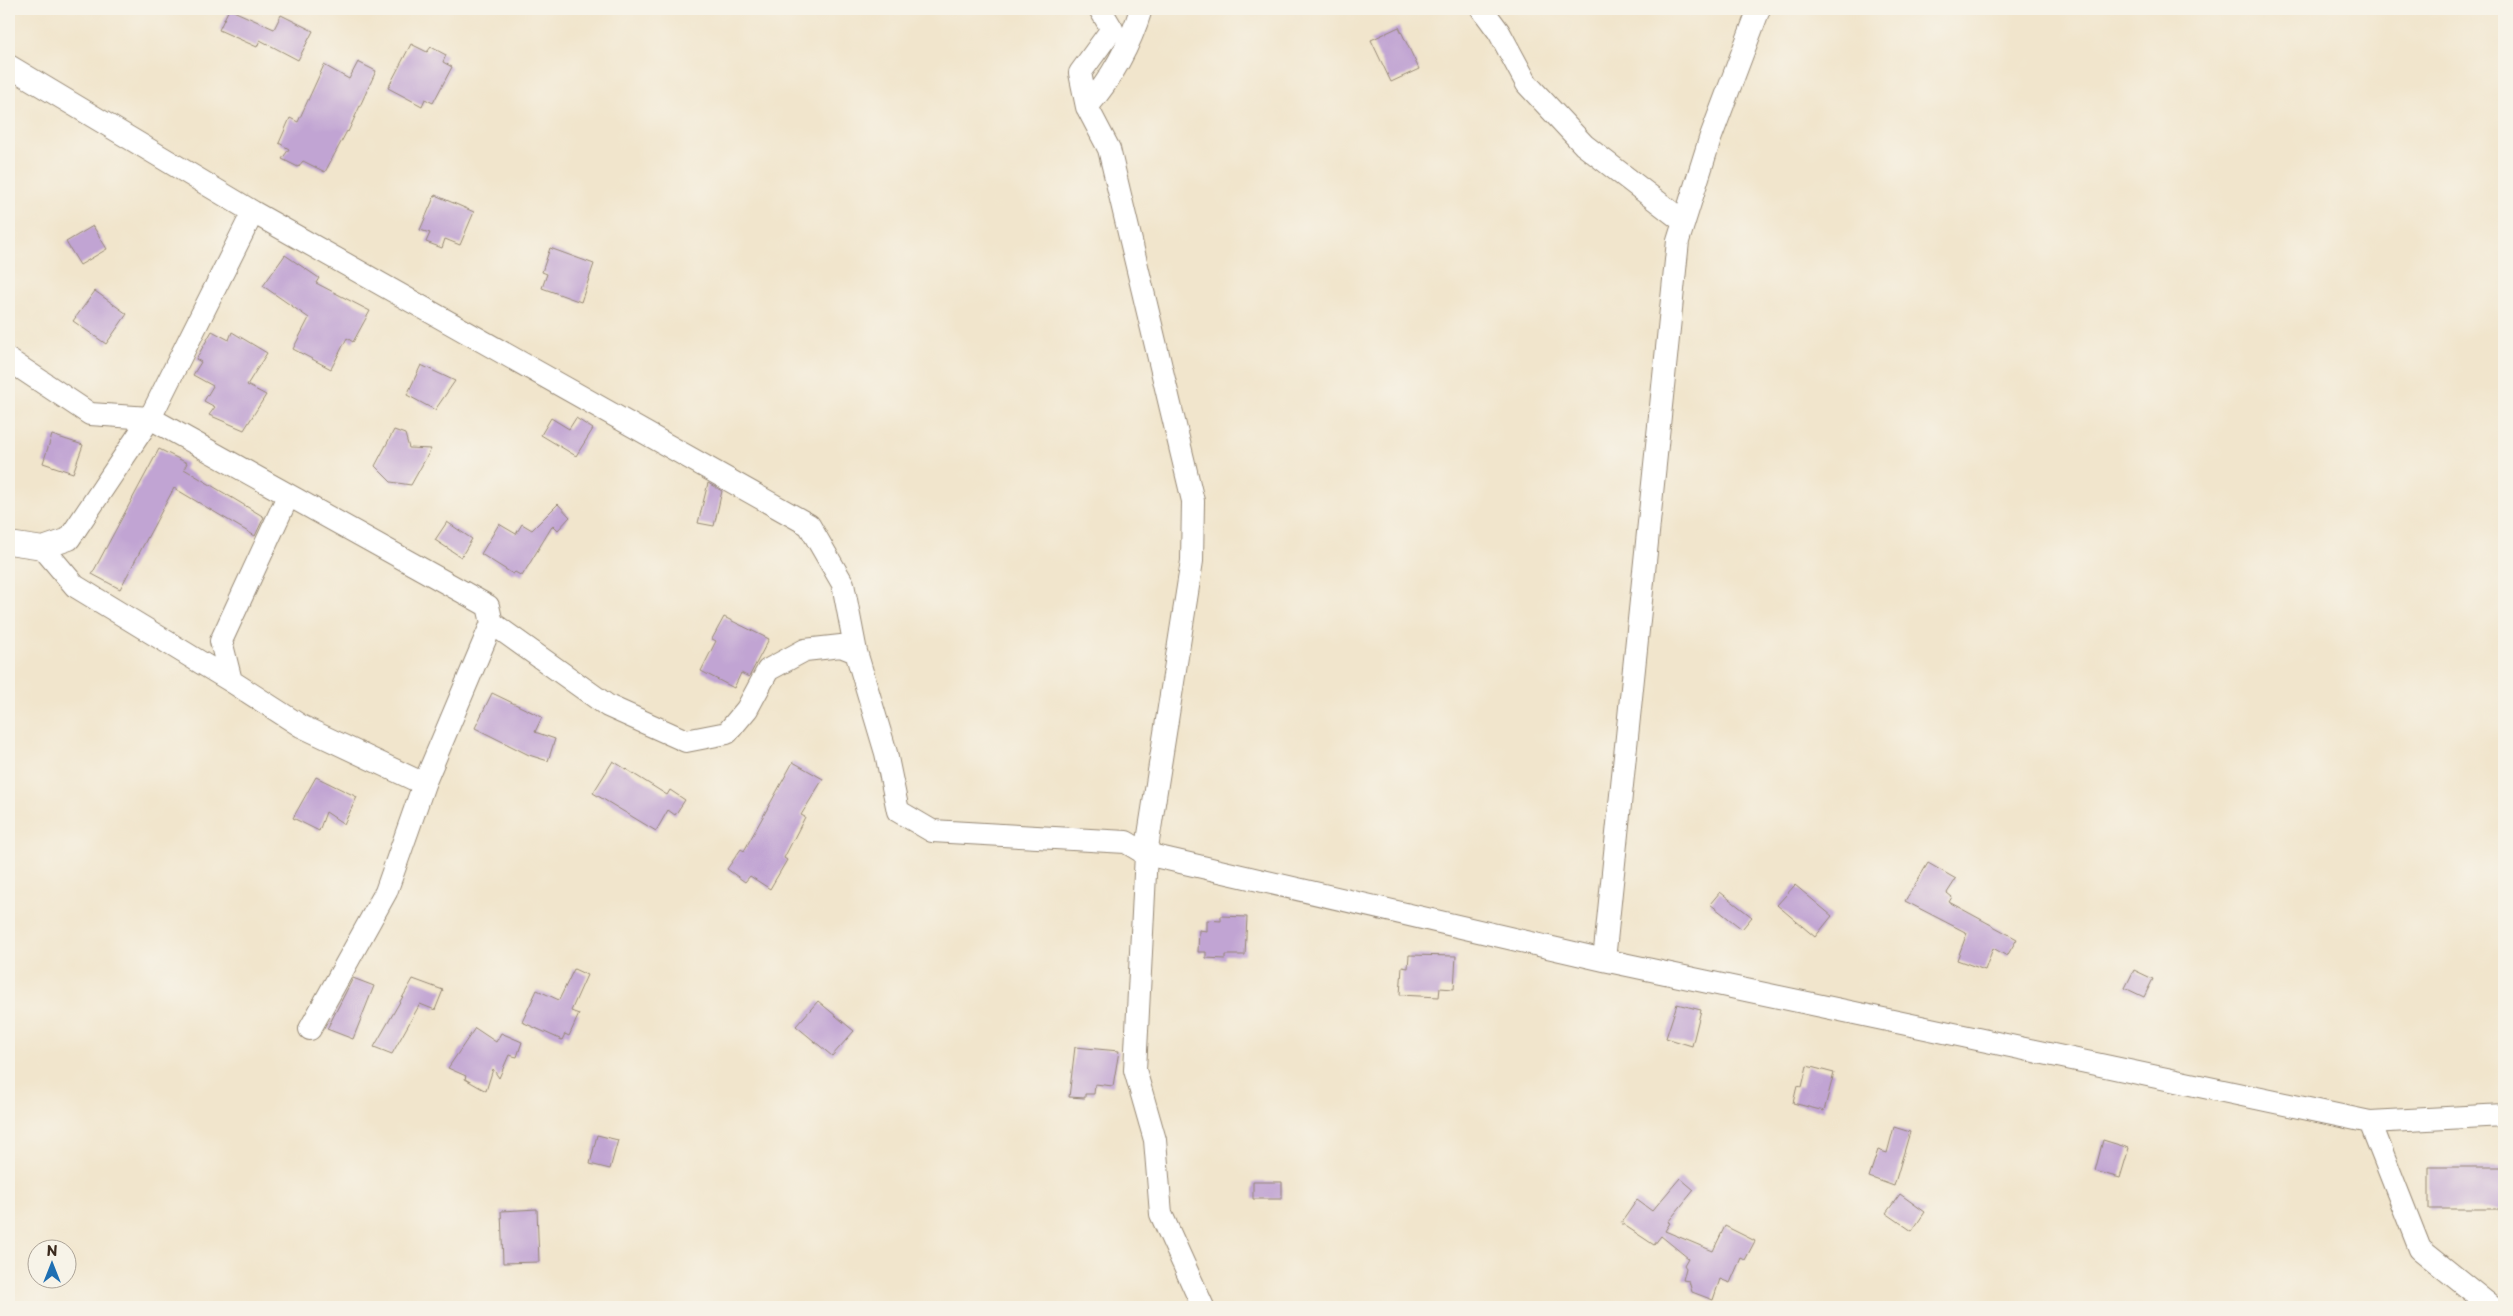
<svg xmlns="http://www.w3.org/2000/svg" width="2513" height="1316" font-family="'Playpen Sans',sans-serif">
<rect width="100%" height="100%" fill="#f7f3e8"/>
<filter id="ink" filterUnits="userSpaceOnUse"><feTurbulence type="fractalNoise" baseFrequency=".02" numOctaves="2"/><feDisplacementMap in="SourceGraphic" scale="10" xChannelSelector="R" yChannelSelector="G"/><feConvolveMatrix kernelMatrix="1 2 1 2 8 2 1 2 1" color-interpolation-filters="sRGB"/></filter>
<filter id="wash" filterUnits="userSpaceOnUse"><feTurbulence type="fractalNoise" baseFrequency=".0096" numOctaves="4" result="noise"/><feDisplacementMap in="SourceGraphic" scale="20" xChannelSelector="R" yChannelSelector="G"/><feGaussianBlur stdDeviation="1.12" result="paint"/><feColorMatrix in="noise" values="0 0 0 0 0 0 0 0 0 0 0 0 0 0 0 0 0 1.4 0 .05"/><feComposite in="paint" operator="in"/></filter>
<g filter="url(#wash)">
<rect width="100%" height="100%" fill="#f1e5cc"/>
<g id="blocks">
<path fill="#c1a4d3" d="M229 9 274 29 281 15 313 31 298 60 260 40 257 47 219 30Z
M1399 27 1419 69 1391 82 1371 40Z
M411 44 427 52 431 47 446 55 443 62 452 67 433 103 425 99 422 106 388 88Z
M358 62 376 71 348 132 347 131 325 172 303 161 298 167 282 159 289 149 279 143 290 118 298 122 324 65 349 79Z
M435 195 474 212 460 245 445 239 442 248 426 242 430 233 420 230Z
M93 226 107 249 80 265 66 242Z
M550 248 594 264 581 302 542 288 547 274 542 272Z
M285 255 319 278 316 283 370 311 353 342 347 338 331 369 293 349 309 318 263 286Z
M95 291 127 314 106 344 73 321Z
M212 331 229 340 232 332 267 353 247 385 266 395 244 430 209 415 215 407 204 401 213 386 193 375 201 362 196 359Z
M421 365 455 381 435 410 407 395Z
M551 418 569 429 576 418 593 429 576 456 541 435Z
M394 430 405 434 409 448 431 449 411 485 391 482 375 466Z
M52 435 83 445 73 473 43 463Z
M159 449 187 463 184 469 264 517 255 536 174 488 120 589 92 574Z
M708 483 722 491 714 526 698 523Z
M558 504 570 517 558 530 553 525 522 576 515 572 513 574 481 554 499 524 516 534 522 524 532 530Z
M447 522 472 539 461 557 435 540Z
M724 617 769 639 749 677 741 673 734 688 701 671 716 641 712 639Z
M492 693 542 717 535 732 555 739 548 761 529 755 475 728Z
M613 761 667 795 670 790 685 800 675 815 668 810 656 831 593 793Z
M793 762 823 779 801 815 805 817 784 858 787 860 770 889 750 876 745 882 727 869 741 849 744 851Z
M316 777 357 797 344 824 326 812 319 831 293 818Z
M1928 863 1956 879 1947 893 1952 897 1949 902 2017 939 2007 956 1993 948 1985 970 1957 960 1967 933 1905 901Z
M1795 885 1832 916 1815 937 1777 905Z
M1720 892 1752 917 1742 929 1710 904Z
M1221 916 1247 917 1245 955H1225V959L1206 958V952H1198L1199 930 1207 931V920L1221 921Z
M1409 955 1456 956 1454 989 1440 988 1439 997 1400 995 1402 967 1408 968Z
M574 969 587 975 571 1011 579 1014 569 1036 565 1034 562 1040 522 1022 537 990 559 1000Z
M2134 970 2153 979 2144 997 2125 988Z
M353 978 374 986 353 1039 327 1029Z
M413 979 443 990 435 1010 420 1004 392 1054 374 1047Z
M818 1001 854 1031 832 1056 796 1026Z
M1677 1004 1701 1010 1692 1046 1666 1038Z
M475 1028 496 1042 501 1033 522 1042 517 1057 509 1055 499 1078 493 1069 486 1091 465 1079 466 1076 448 1068Z
M1075 1047 1119 1051 1113 1086 1095 1084 1094 1094H1085V1098L1069 1097Z
M1807 1066 1834 1073 1824 1111 1793 1103 1797 1086 1802 1087Z
M1894 1127 1910 1132 1894 1186 1869 1177 1878 1150 1887 1153Z
M597 1135 618 1140 610 1169 590 1164Z
M2103 1140 2129 1148 2120 1178 2095 1171Z
M2429 1167H2504V1209H2429Z
M1680 1178 1694 1190 1668 1222 1670 1223 1665 1231 1713 1251 1725 1226 1755 1241 1745 1260 1741 1258 1730 1283 1720 1279 1713 1300 1692 1292 1689 1281 1683 1280 1686 1268 1684 1265 1688 1258 1661 1236 1654 1245 1621 1223 1637 1200 1652 1211Z
M1253 1182H1282V1199H1253Z
M1900 1194 1925 1212 1912 1231 1886 1213Z
M537 1209 539 1262 503 1263 501 1211Z"/>
</g>
</g>
<g filter="url(#ink)">
<use href="#blocks" fill-opacity="0" stroke="#968875" stroke-width="1"/>
<g fill="none" stroke-linecap="round" stroke-linejoin="round">
<g stroke="#968875" stroke-width="24">
<path id="minor" d="M1100 9 1112 29 1080 73 1087 107 1109 149 1193 501 1192 561 1146 854 1135 1070 1155 1140 1161 1214 1203 1307
M1482 9 1499 32 1527 84 1584 145 1684 222
M9 66 253 212 809 525 843 584 856 652 886 753 898 811 932 831 1126 842 1146 854 1604 960 2370 1122 2420 1249 2492 1307
M1087 107C1112 78 1130 45 1141 9
M9 360 90 414 150 418 488 606 492 623 608 706 686 741 727 733 747 709 768 670 805 650 841 646 856 652
M288 496 221 641 231 681 301 726 424 784
M9 543 43 548 69 539 150 418 253 212
M43 548 75 586 231 681
M1604 960 1678 241 1710 139 1759 9
M310 1029 386 892 424 784 492 623
M2370 1122 2504 1115"/>
</g>
<use href="#minor" stroke="#fff" stroke-width="22"/>
</g>
</g>
<rect width="2513" height="1316" fill="none" stroke="#f7f3e8" stroke-width="30"/>
<g transform="translate(52 1264)"><circle r="24" fill="#f7f3e8" stroke="#aca397"/>
<path d="M0-4L9 19L0 12L-9 19Z" fill="#1f6fb2"/>
<text y="-8" font-size="14" font-weight="bold" text-anchor="middle" fill="#3b2a1e">N</text>
</g>
</svg>
